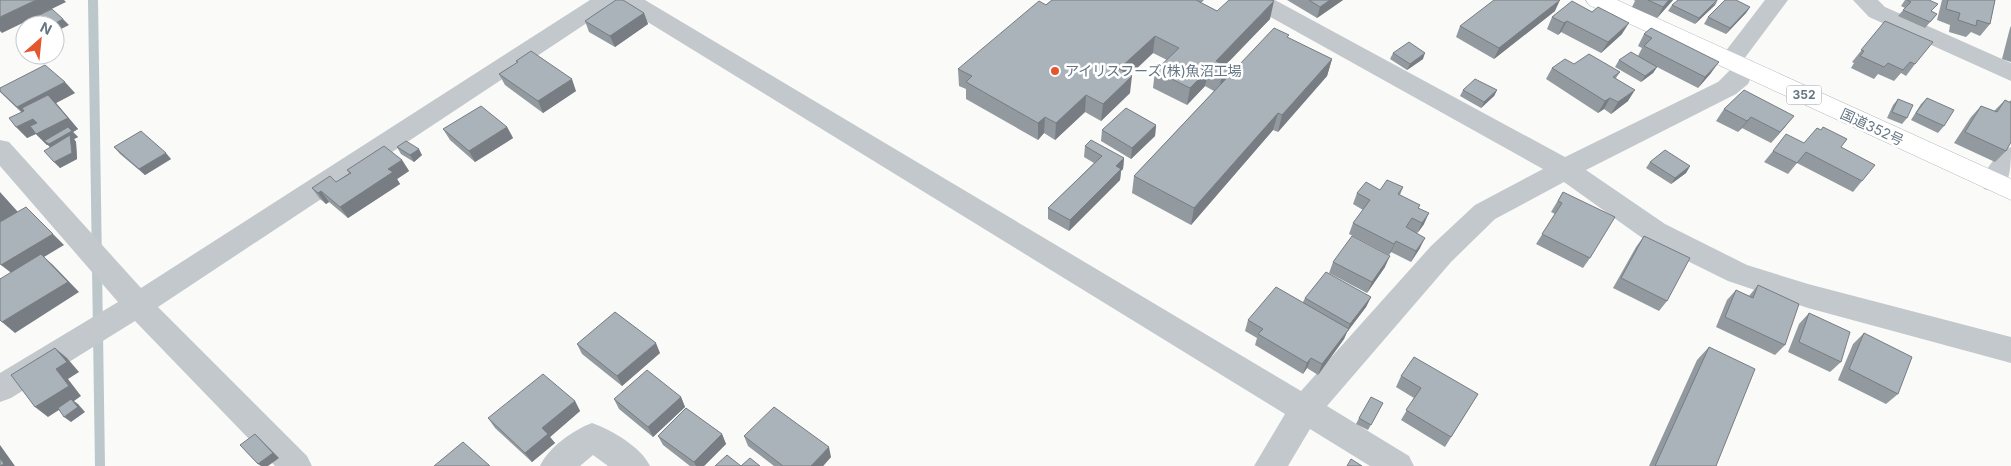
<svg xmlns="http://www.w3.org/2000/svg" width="2011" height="466" font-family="Inter,'Noto Sans JP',sans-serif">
<rect width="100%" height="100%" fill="#fafaf8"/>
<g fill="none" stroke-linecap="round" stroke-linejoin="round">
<path stroke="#bbc7cb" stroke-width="10" d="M93 0 100 466"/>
<g stroke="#b4b9bd" stroke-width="1">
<path id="highway" d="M1586 0H1617L2011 179V200L1589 5Z"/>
</g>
<path fill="#c3c8cc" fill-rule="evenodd" d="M590 0H645L1301 391 1431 246 1475 205 1543 169 1249 5 1246 0H1275L1565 157 1718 82 1731 69 1721 67 1718 61 1765 0H1788L1744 59 1753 61 1756 67 1748 84 1736 94 1586 170 1665 224 1747 265 1808 284 2011 337V363L1808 308 1728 281 1645 240 1564 182 1495 219 1451 262 1327 406 1409 456 1414 466H1370L1310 429 1288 466H1254L1285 414 620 5 617 1 614 5 158 307 307 456 312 466H275L135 321 11 398 0 402V373L118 302 0 166V140L9 142 141 288Z
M1853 0H1878L1885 7 2011 63V81L1869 17Z
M2011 147C2011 168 2011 198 1984 189L1980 182C1987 169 1996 152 2011 147Z
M592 423C612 430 641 447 650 466H608L593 455 580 466H540C548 448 573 430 592 423Z"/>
<use href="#highway" fill="#fff" fill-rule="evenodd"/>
</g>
<path fill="#929a9f" d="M1052 0H1204L1201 3 1217 11 1270 19 1225 65 1230 68 1228 76 1288 38 1332 59 1327 76 1278 132 1273 130 1191 225 1132 193 1134 176 1214 91 1205 86 1187 105 1153 88 1155 71 1167 60 1153 53 1130 75V93L1101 121 1085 112 1055 140 1044 133 1038 140 966 99V89L959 86 958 69Z
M1287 0H1343L1317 18Z
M1634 0H1673L1657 18 1632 7 1635 1Z
M1905 0H1929L1931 11 1937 14 1925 28 1898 16 1905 8 1901 6Z
M1942 0H1995L1990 24 1980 36 1971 32 1966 37 1949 32 1950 25 1937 20Z
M1672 5H1715L1695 24 1668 11Z
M1750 7 1746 13 1726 34 1704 24 1708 17Z
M1555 11 1494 59 1456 37 1460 26Z
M644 13 648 24 615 47 589 32 585 21Z
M1552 17 1622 34 1601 53 1561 32 1558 35 1547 29Z
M1885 21 1915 64 1906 76 1901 73 1894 81 1878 74 1874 79 1851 68 1854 63 1852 62Z
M2011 26V62L2002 59 2010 28Z
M1651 28 1711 73 1698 88 1657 67 1653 73 1641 82 1615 67 1619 60 1638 56 1642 48 1638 46 1644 34Z
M1393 53 1423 59 1407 70 1390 59Z
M516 61 576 91 543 113 505 85 499 74 517 63Z
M1574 64 1620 72 1616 78 1628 101 1611 114 1604 109 1598 113 1546 79 1552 68Z
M1463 90H1497L1494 96 1481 108 1460 96Z
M0 92 75 93 56 103 78 129 73 132 78 137 74 139 76 142 77 159 60 168 50 147 48 145H47L36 134 27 138 21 112Z
M1927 98 1944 126 1938 133 1911 120 1921 104Z
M1898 99 1907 118 1902 124 1887 118 1893 105Z
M2005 100 2009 102 2011 100V142L2006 151 1995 162 1954 143 1971 117 1981 106 1994 111Z
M1724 109 1785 127 1771 143 1742 128 1738 132 1716 121Z
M1156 125 1155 136 1131 159 1101 141 1102 130Z
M507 127 513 138 475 162 450 140 443 129Z
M1804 143 1841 147 1862 181 1853 192 1797 163 1788 174 1764 162 1773 151Z
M1085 146 1124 158 1123 169 1121 171 1120 180 1069 231 1048 219V208L1094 163 1084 157Z
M114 147 171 159 145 175 120 154Z
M397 147 422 155 414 162 401 154Z
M402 160 409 171 397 179 400 184 348 218 329 202 326 204 320 199 312 188 336 182 349 173 347 170Z
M1650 162 1690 166 1686 173 1671 184 1646 168Z
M1403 187 1400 195 1419 208 1424 224 1417 233 1420 248 1411 262 1391 252 1389 255 1349 234 1353 223 1363 210 1353 204 1357 193Z
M1563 192 1590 258 1583 268 1536 244 1555 214 1551 212Z
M1644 236 1667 301 1659 311 1613 288 1636 247Z
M1333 262 1385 267 1367 293 1329 273Z
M1758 285 1785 345 1775 355 1716 327 1727 300 1736 290 1749 296Z
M1371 297 1366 307 1347 332 1344 339 1318 375 1307 368 1303 374 1255 345 1257 338 1245 331 1248 320 1303 302 1305 298Z
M1809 313 1841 362 1830 372 1788 352 1799 324Z
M1864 333 1898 394 1886 404 1838 380 1853 344Z
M577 344 660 353 622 386 582 354Z
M1709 347 1716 466H1649L1697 360Z
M1401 376 1478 394 1445 447 1401 420 1414 398 1396 387Z
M681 397 685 407 653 437 619 409 614 399Z
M575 401 580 411 550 437 555 443 532 462 495 428 488 418Z
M1383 403 1368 430 1356 424 1359 418Z
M722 434 726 444 704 466H690L663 445 658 436Z
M744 436 831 457 823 466H774L748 446Z"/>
<path fill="#777d82" d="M36 0H64L66 2 2 33 0 31V17Z
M1330 0H1343L1317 18 1320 7Z
M1560 0 1555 11 1494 59 1499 48Z
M1669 0H1673L1657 18 1663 7Z
M1718 0 1715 5 1695 24 1699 18Z
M1274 1 1270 19 1217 74 1216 61Z
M1750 7 1746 13 1726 34 1730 28Z
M644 13 648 24 615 47 610 36Z
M63 19 69 25 55 32V25H52Z
M1567 21 1561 32 1558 35 1564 23Z
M1629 23 1622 34 1601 53 1608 42Z
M1155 36 1153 53 1118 86 1119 69Z
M1425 53 1423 59 1407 70 1410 64Z
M1332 59 1327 76 1278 132 1282 115Z
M1719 62 1711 73 1698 88 1705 77Z
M1657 67 1653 73 1641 82 1645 76Z
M1230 68 1226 85 1218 93 1222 76Z
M1209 69 1205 86 1187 105 1190 88Z
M1132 76 1130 93 1101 121 1103 104Z
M572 79 576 91 543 113 538 101Z
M65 82 75 93 56 103 78 129 73 132 78 137 74 139 76 142 77 159 60 168 54 162V151L44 141 48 145H47L36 134 68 118H28L17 107Z
M1497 90 1494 96 1481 108 1484 102Z
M1635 90 1628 101 1611 114 1618 102Z
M1086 95 1085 112 1055 140 1056 123Z
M1610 98 1604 109 1598 113 1605 101Z
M1278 113 1273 130 1191 225 1194 208Z
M1794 116 1785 127 1771 143 1780 132Z
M1045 117 1044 133 1038 140V123Z
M1751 117 1742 128 1738 132 1747 121Z
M33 119 44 130 27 138 16 127Z
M1156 125 1155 136 1131 159 1132 148Z
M507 127 513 138 475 162 469 151Z
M419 149 422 155 414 162 410 155Z
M166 153 171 159 145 175 139 169Z
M1124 158 1123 169 1121 171 1120 180 1069 231 1070 220 1116 166Z
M402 160 409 171 397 179 400 184 348 218 340 207 388 169Z
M1690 166 1686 173 1671 184 1675 178Z
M321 191 329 202 326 204 318 193Z
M0 192 18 212 0 222Z
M26 207 64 245 44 257 53 265 79 292 15 333 2 322 14 275 1 265Z
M1429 213 1424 224 1417 234 1422 223Z
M1425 238 1420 248 1411 262 1416 251Z
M1396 241 1391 252 1389 255 1394 244Z
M1390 256 1385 267 1367 293 1372 282Z
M1371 297 1366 307 1347 332 1344 339 1318 375 1322 364 1347 331 1350 324Z
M656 343 660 353 622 386 617 376Z
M55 348 67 358 79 372 68 379 81 396 74 401 78 404 85 412 71 422 64 417 73 401 48 417 35 407 56 369Z
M1311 358 1307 368 1303 374 1307 363Z
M681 397 685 407 653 437 648 427Z
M575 401 580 411 550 437 555 443 532 462 525 453 542 428Z
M255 434 279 458 268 466H261L258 464Z
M722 434 726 444 704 466H696L694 462Z
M0 445 15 466H0Z
M829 447 831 457 823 466H811Z"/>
<path fill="#aab3b9" stroke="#777d82" d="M0 0H36L0 17Z
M616 0H623L644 13 610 36 585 21Z
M1052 0H1196L1217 11 1229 0H1271L1274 1 1216 61 1230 68 1222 76 1209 69 1190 88 1155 71 1179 48 1155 36 1119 69 1132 76 1103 104 1086 95 1056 123 1045 117 1038 123 966 82 972 76 958 69 1039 1 1046 5Z
M1309 0H1330L1320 7Z
M1494 0H1560L1499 48 1460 26Z
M1648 0H1669L1663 7Z
M1678 0H1717L1699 18 1672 5Z
M1725 0H1736L1750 7 1730 28 1708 17Z
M1907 0H1929L1938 4 1931 11 1937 14 1930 22 1903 10 1911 2Z
M1948 0H1995L1990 24 1977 20 1976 26 1958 20 1960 13 1946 9Z
M1572 1 1592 12 1598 7 1629 23 1608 42 1567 21 1564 23 1552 17Z
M52 9 63 19 52 25H31L27 21Z
M1885 21 1933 42 1915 64 1910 62 1903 70 1888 63 1884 67 1860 56 1864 51 1861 50Z
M1274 28 1289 35 1287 37 1332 59 1282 115 1278 113 1194 208 1134 176Z
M1651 28 1719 62 1705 77 1644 46 1652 38 1644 34Z
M1409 42 1425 53 1410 64 1393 53Z
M531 51 572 79 538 101 499 74 518 62 516 61Z
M1631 52 1657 67 1645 76 1619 60Z
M1589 54 1620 72 1613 77 1635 90 1618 102 1610 98 1605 101 1552 68 1565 59 1574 64Z
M45 65 65 82 17 107 0 91V88Z
M1475 79 1497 90 1484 102 1463 90Z
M1744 90 1794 116 1780 132 1751 117 1747 121 1724 109Z
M48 95 68 118 36 134 30 126 37 123 33 119 16 127 9 118 24 111 22 108Z
M1927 98 1954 110 1944 126 1916 113Z
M1898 99 1913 105 1907 118 1892 112Z
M2005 100 2011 103V142L2006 151 1965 132 1981 106 1997 112Z
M481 106 507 127 469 151 443 129Z
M1126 108 1156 125 1132 148 1102 130Z
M68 127 72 131 49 144 44 141Z
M1823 127 1847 139 1841 147 1875 165 1862 181 1806 152 1797 163 1773 151 1786 134 1804 143 1817 128 1821 130Z
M141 131 166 153 139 169 114 147Z
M70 135 72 153 54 162 44 151Z
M1091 140 1124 158 1116 166 1121 169 1070 220 1048 208 1102 156 1085 146Z
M406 141 419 149 410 155 397 147Z
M384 146 402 160 388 169 393 172 340 207 321 191 318 193 312 188 330 176 336 182 351 173 347 170Z
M1665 150 1690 166 1675 178 1650 162Z
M1387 180 1403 187 1398 194 1420 205 1418 208 1429 213 1422 223 1412 218 1406 227 1425 238 1416 251 1396 241 1394 244 1353 223 1370 200 1357 193 1366 182 1380 190Z
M1563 192 1615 217 1590 258 1542 234 1562 203 1558 201Z
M26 207 53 234 1 265 0 263V222Z
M1352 236 1390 256 1372 282 1333 262Z
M1644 236 1690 258 1667 301 1621 278Z
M41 254 68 282 2 322 0 320V279Z
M1326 272 1371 297 1350 324 1305 298Z
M1758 285 1799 304 1785 345 1725 317 1736 290 1753 298Z
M1276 287 1349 329 1322 364 1311 358 1307 363 1258 334 1263 329 1248 320Z
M615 312 656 343 617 376 577 344Z
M1809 313 1850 332 1841 362 1799 342Z
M1864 333 1912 357 1898 394 1849 369Z
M1709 347 1755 369 1716 466H1655Z
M55 348 67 362 56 369 69 386 35 407 11 375Z
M1414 357 1478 394 1451 437 1406 410 1421 388 1401 376Z
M647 370 681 397 648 427 614 399Z
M543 374 575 401 542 428 548 434 525 453 488 418Z
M1371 397 1383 403 1371 425 1359 418Z
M71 399 78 407 64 417 58 408Z
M774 407 829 447 811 466H783L744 436Z
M686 408 722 434 694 462 658 436Z
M255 434 273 453 258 464 240 445Z
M463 442 490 466H434Z
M727 455 741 466H715Z
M0 458 4 464 0 466Z
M750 458 760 466H741Z
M1351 459 1362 466H1347Z"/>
<circle fill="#e4572e" stroke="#fff" stroke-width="2" cx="1055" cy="71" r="5"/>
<g text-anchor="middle" stroke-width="5" stroke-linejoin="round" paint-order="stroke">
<rect fill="#fff" stroke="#939fa8" stroke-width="1" x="1786.5" y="85.5" width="35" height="19" rx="4"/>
<g font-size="12" font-weight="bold" fill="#657683">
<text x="1804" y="99">352</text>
</g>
<g font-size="14" fill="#657683" stroke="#fff" text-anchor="start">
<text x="1065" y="76">アイリスフーズ(株)魚沼工場</text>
</g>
<g font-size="14" fill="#657683" stroke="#fff">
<text transform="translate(1872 127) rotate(25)" y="5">国道352号</text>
</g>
</g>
<g transform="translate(40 40) rotate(27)"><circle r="24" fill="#ffffff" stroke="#c1c8cd"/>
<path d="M0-4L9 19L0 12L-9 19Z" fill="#e4572e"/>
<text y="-8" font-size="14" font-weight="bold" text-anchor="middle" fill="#657683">N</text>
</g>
</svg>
